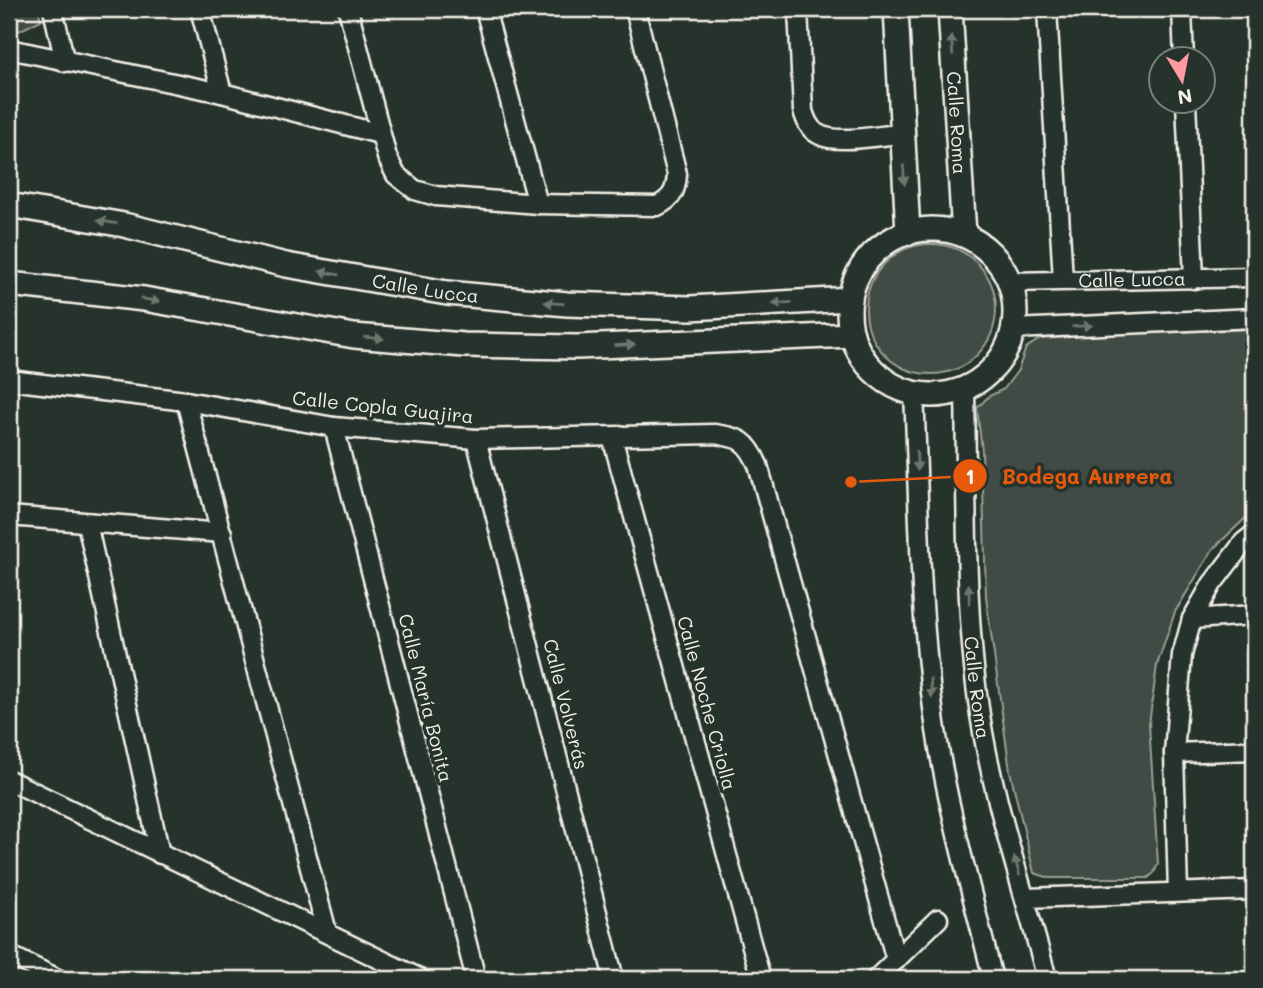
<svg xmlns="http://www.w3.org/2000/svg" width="1263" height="988" font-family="Mali,sans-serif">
<rect width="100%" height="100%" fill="#26332d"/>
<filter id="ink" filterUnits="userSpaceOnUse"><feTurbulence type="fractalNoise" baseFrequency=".0143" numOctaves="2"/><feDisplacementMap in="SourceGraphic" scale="14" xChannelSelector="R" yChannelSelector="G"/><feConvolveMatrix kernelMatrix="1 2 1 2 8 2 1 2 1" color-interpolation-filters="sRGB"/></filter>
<g filter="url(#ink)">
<path fill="#414b45" stroke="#9a9e96" stroke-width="2" d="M9 9H38L41 20 17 32H9Z
M866 309a65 65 0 1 1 130 0a65 65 0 1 1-130 0Z
M1254 329V510L1213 549 1175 612 1157 665 1149 724 1158 864 1154 873 1148 878H1050L1034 873 1010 771 986 597 982 451 977 408 989 396 1004 389 1018 370 1026 348 1040 339 1105 334Z"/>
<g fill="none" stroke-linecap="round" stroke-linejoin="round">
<g stroke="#f4f1e8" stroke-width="23">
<g id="minor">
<path d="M53 9 65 62"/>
<path d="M200 9 222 93"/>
<path d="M348 9 387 157 396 175 415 190 436 196 538 204 657 206C672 199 676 191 677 174L635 9"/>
<path d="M485 9 538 204"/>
<path d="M798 9 803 111C806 120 809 129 818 134 836 145 880 135 901 134"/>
<path d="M1047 9 1063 280"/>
<path d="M1182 9 1184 60"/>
<path d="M9 49 222 93 380 134"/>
<path d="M1186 102 1194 279"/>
<path id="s1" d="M1010 282 1254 277"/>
<path d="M1014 329 1254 318"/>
<path d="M9 380 186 401 334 427 476 439 715 434C740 438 747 440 758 465L896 960"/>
<path id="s2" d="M965 389C967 492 964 598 978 701 991 796 1023 887 1047 979"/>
<path d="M914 393C919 500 919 609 934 716 946 805 972 892 993 979"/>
<path d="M186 401 327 932"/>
<path d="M334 427 476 979"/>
<path d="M612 437 761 979"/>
<path d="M476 439 614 979"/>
<path d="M9 516 222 533"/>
<path d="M87 523 160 854"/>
<path d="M1192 619 1254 615"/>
<path d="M1174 753 1254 750"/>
<path d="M9 780 421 979"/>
<path d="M1178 892 1174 753 1182 655 1192 619 1212 584 1244 542 1254 534"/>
<path d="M1026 898 1254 890"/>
<path d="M9 955 58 979"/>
<path d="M876 979 938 919"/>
</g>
</g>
<g stroke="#f4f1e8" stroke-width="28">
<g id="tertiary">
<path d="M896 9 908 233"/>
<path id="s3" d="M950 9 964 235"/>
<path id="s4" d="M9 205 124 225 286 265 447 293 567 304 690 308 850 299"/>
<circle cx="932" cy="312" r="83"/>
<path d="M9 284 144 299 354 336 464 345 577 347 852 335"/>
</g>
</g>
<use href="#minor" stroke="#26332d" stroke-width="18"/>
<use href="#tertiary" stroke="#26332d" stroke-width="23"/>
</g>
<defs><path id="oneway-solid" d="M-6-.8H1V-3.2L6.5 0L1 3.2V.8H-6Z" transform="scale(1.75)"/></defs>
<g fill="#6e766e">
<use href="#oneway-solid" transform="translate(952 45) rotate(-94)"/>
<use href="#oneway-solid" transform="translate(904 175) rotate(86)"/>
<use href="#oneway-solid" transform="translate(107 222) rotate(-170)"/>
<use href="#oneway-solid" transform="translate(329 273) rotate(-170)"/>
<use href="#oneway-solid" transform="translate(150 300) rotate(9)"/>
<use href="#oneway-solid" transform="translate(554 303) rotate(-175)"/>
<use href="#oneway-solid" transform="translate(782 303) rotate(177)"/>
<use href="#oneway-solid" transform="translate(1082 326) rotate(-3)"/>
<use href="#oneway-solid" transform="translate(374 338) rotate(5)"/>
<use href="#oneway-solid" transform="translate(625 345) rotate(-3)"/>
<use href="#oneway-solid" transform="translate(917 461) rotate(87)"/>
<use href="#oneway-solid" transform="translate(969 594) rotate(-92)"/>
<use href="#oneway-solid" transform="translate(931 688) rotate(84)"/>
<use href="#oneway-solid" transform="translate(1017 866) rotate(-106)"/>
</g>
</g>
<g text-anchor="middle" stroke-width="7" stroke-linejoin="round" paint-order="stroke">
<g font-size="19" fill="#f4f1e8" stroke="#26332d">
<text dy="7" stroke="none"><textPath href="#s3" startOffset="114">Calle Roma</textPath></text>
<text dy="7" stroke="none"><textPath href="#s1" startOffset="122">Calle Lucca</textPath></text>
<text dy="7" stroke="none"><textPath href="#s4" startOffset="425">Calle Lucca</textPath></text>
<text transform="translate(383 407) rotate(6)" y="7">Calle Copla Guajira</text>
<text dy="7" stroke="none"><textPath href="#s2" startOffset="299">Calle Roma</textPath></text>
<text transform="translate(426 698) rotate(76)" y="7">Calle María Bonita</text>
<text transform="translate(707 703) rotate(75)" y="7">Calle Noche Criolla</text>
<text transform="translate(566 704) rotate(76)" y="7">Calle Volverás</text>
</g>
</g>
<path fill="none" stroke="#e8590c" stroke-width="2.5" d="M851 482L970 476"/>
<g fill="#e8590c" stroke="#26332d" stroke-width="2.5">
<circle cx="851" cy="482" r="7"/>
<circle cx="970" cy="476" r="18"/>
</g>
<g font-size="21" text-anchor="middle" font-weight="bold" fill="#fff">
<text x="970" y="484">1</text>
</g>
<g font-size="21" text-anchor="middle" font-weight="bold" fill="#e8590c" stroke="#26332d" stroke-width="7" stroke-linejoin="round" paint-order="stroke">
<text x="1087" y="484">Bodega Aurrera</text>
</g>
<rect width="1263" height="988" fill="none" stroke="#26332d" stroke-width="35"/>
<rect x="18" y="18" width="1228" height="953" fill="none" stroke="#f4f1e8" stroke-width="2.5" filter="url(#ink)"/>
<g transform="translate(1182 80) rotate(170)"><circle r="33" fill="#26332d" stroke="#787f78" stroke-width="2"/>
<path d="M0-5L12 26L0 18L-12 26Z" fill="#ff9aa2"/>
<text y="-10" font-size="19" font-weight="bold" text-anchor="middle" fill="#f4f1e8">N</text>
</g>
</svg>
